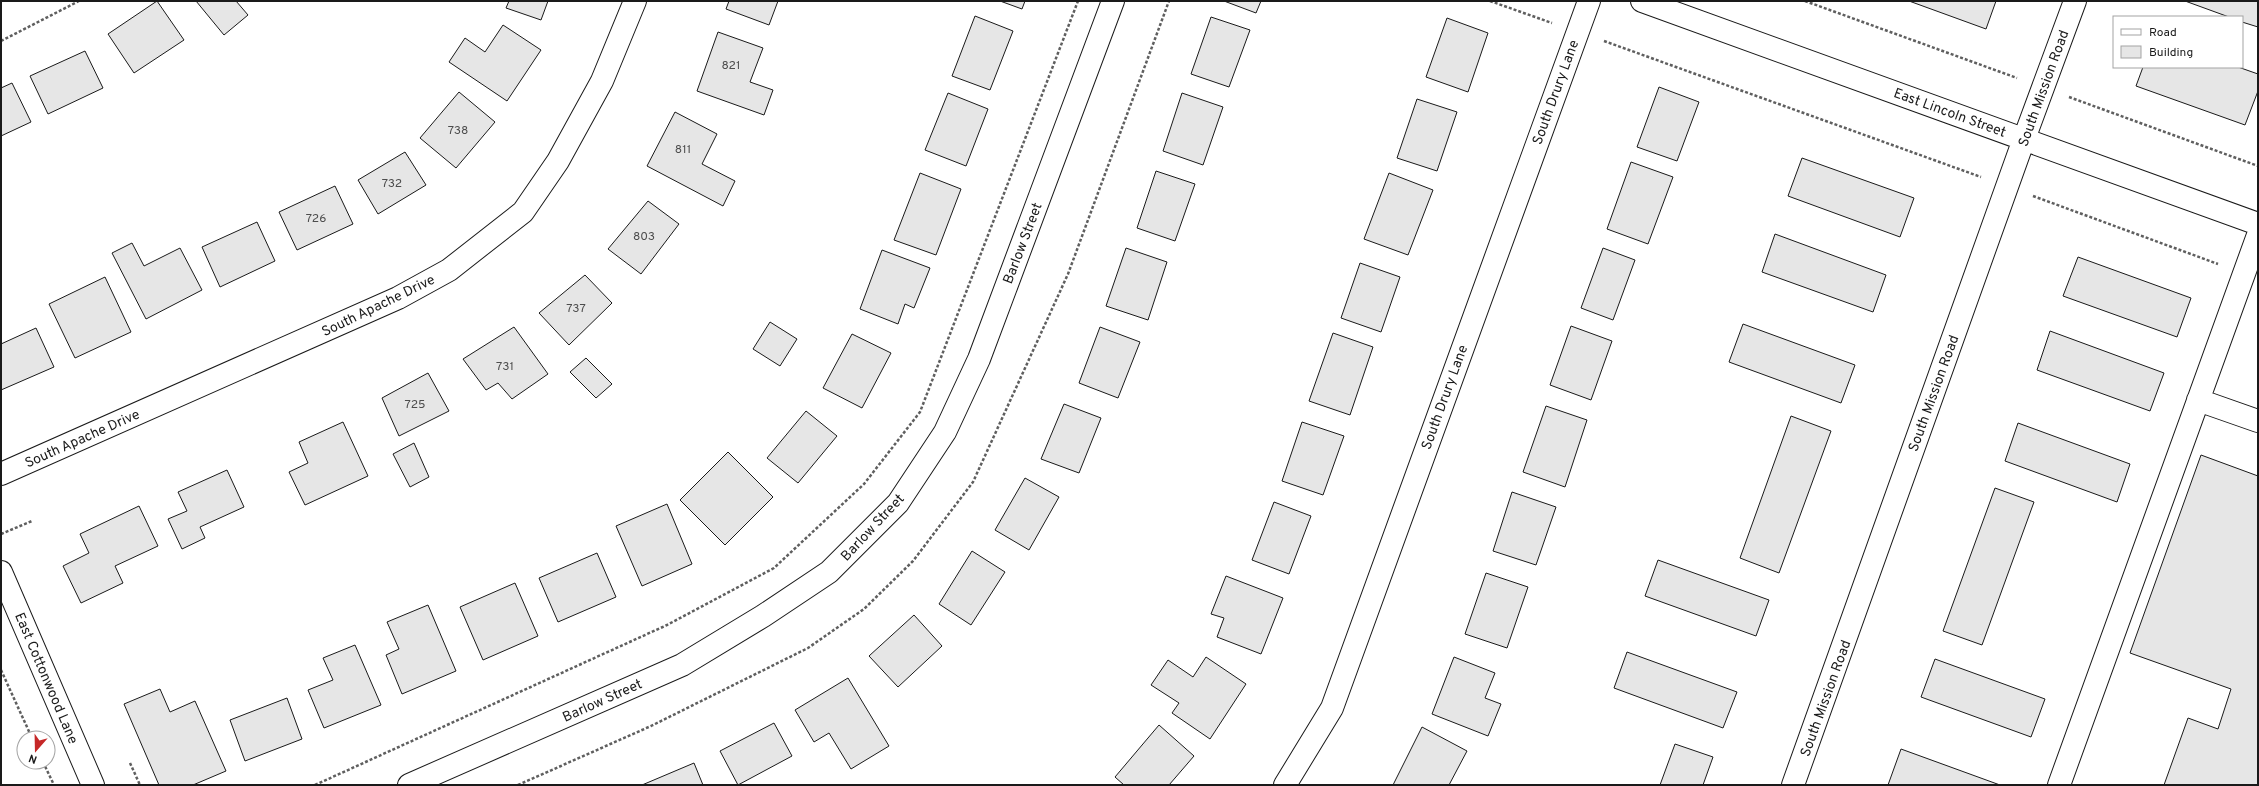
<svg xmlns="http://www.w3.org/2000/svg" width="2259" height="786" font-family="Overpass,sans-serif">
<rect width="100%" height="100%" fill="#fff"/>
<path fill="#e6e6e6" stroke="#1a1a1a" d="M157 1 184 40 134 73 108 34Z
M196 1H236L248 15 224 35Z
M509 1H548L541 20 506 8Z
M729 1H778L769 25 726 9Z
M1000 1H1025L1022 9Z
M1224 1H1261L1256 13Z
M1909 1H1996L1986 29Z
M2185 1H2258V27L2242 22V17H2229Z
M975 16 1013 31 990 90 952 76Z
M1211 17 1250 30 1229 87 1191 74Z
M1447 18 1488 33 1468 92 1426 77Z
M503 25 541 50 507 101 449 62 465 38 485 52Z
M718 32 763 48 750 82 773 90 764 115 697 91Z
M85 51 103 88 48 114 30 76Z
M2143 67H2238L2258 74V91L2245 125 2136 86Z
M12 83 31 122 1 136V88Z
M1659 87 1699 102 1677 161 1637 147Z
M459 92 495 122 456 168 420 138Z
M948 93 988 109 966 166 925 150Z
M1182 93 1223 107 1203 165 1163 151Z
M1417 99 1457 112 1437 171 1397 158Z
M675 112 717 134 702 164 735 181 723 206 647 166Z
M405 152 426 185 378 214 358 180Z
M1802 158 1914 198 1900 237 1788 196Z
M1631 162 1673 177 1648 244 1607 229Z
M1156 171 1195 184 1175 241 1137 228Z
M920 173 961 189 936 255 894 240Z
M1389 173 1433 190 1408 255 1364 239Z
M335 186 353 224 297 250 279 212Z
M648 201 679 224 641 274 608 249Z
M257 222 275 261 220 287 202 247Z
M1775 234 1886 275 1873 312 1762 272Z
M132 243 144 266 180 248 202 290 146 319 112 253Z
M1126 248 1167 262 1148 320 1106 306Z
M1603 248 1635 260 1613 320 1581 308Z
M882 250 930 268 914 308 905 304 898 324 860 309Z
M2078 257 2191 298 2177 337 2063 296Z
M1360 263 1400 277 1381 332 1341 318Z
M585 275 612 303 569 345 539 313Z
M105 277 131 332 75 358 49 304Z
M770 322 797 339 780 366 753 349Z
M1743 324 1855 365 1841 403 1729 362Z
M1571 326 1612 341 1591 400 1550 385Z
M514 327 548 374 512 399 498 383 486 390 463 359Z
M1100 327 1140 342 1118 398 1079 383Z
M36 328 54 367 1 390V344Z
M2050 331 2164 373 2150 411 2037 370Z
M1333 333 1373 347 1350 415 1309 401Z
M852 334 891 353 862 408 823 388Z
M586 358 612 384 596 398 570 372Z
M428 373 449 411 399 436 382 398Z
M1064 404 1101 418 1079 473 1041 459Z
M1546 406 1587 420 1565 487 1523 472Z
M806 411 837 436 798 483 767 458Z
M1791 416 1831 431 1779 573 1740 558Z
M343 422 368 476 305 505 289 472 308 463 299 442Z
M1302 422 1344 436 1323 495 1282 481Z
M2018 423 2130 464 2117 502 2005 461Z
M414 443 429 477 410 487 393 454Z
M728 452 773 497 725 545 680 500Z
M2201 455 2258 476V785H2164L2188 718 2218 729 2231 689 2130 653Z
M227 470 244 507 200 527 205 538 182 549 168 519 187 511 178 492Z
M1025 478 1059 497 1029 550 995 530Z
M1995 488 2034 502 1982 645 1943 631Z
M1512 492 1556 507 1536 565 1493 551Z
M1274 502 1311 516 1289 574 1252 560Z
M667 504 692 564 642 586 616 526Z
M139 506 158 546 115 566 123 583 81 603 63 566 89 553 80 534Z
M972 551 1005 572 971 625 939 604Z
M597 553 616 597 558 622 539 578Z
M1658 560 1769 600 1756 636 1645 596Z
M1486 573 1528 587 1507 648 1465 634Z
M1226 576 1283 598 1261 654 1217 637 1224 618 1211 614Z
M515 583 538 636 483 660 460 607Z
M428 605 456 671 402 694 386 655 399 649 387 622Z
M914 615 942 646 898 687 869 656Z
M355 645 381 705 324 728 308 690 333 680 323 658Z
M1627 652 1737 692 1723 728 1614 688Z
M1206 657 1246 684 1210 739 1172 713 1179 703 1151 685 1168 660 1193 677Z
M1454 657 1495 673 1485 698 1501 704 1488 736 1432 714Z
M1935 659 2045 699 2031 737 1921 697Z
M848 678 889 746 851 769 829 733 814 742 795 710Z
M160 689 170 712 195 701 226 771 193 785H159L124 704Z
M287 698 302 739 245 761 230 720Z
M774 723 792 756 738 785 720 751Z
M1159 725 1194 756 1169 785H1124L1115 777Z
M1422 727 1467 751 1449 785H1393Z
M1675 744 1713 757 1703 785H1660Z
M1901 749 2000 785H1888Z
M694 763 703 785H642Z"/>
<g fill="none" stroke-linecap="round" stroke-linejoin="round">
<g stroke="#1a1a1a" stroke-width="24">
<path id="minor" d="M1642 1 2258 224
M2198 400 2258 421
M1 474 398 298 449 270 523 212 558 161 602 81 635 1
M1 572 93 785
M409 785 682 665 763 616 829 572 898 503 945 432 979 359 1113 1
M1285 785 1332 708 1589 1
M1793 785 2024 139 2075 1
M2059 785 2258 235"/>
</g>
<path stroke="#5f5f5f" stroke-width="2.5" stroke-dasharray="3 2" stroke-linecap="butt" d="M1490 1 1552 23
M1805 1 2017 78
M1 41 79 1
M1604 41 1981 177
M2069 97 2258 166
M2033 196 2218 264
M1 534 32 521
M1 670 32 738
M43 762 54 785
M130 763 140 785
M315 785 667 625 774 568 864 484 920 412 1078 1
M518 785 651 726 808 648 864 609 913 561 973 482 1068 274 1169 1"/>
<use href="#minor" stroke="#fff" stroke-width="22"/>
</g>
<g text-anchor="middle" stroke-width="3" stroke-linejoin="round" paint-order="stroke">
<g font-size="12" fill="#4d4d4d">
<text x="731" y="69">821</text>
<text x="458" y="134">738</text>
<text x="683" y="153">811</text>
<text x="392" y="187">732</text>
<text x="316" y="222">726</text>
<text x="644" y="240">803</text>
<text x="576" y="312">737</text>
<text x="505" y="370">731</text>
<text x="415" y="408">725</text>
</g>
<g font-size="14" fill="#1a1a1a" stroke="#fff">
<text transform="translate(2043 88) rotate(-70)" y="5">South Mission Road</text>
<text transform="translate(1555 92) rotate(-70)" y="5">South Drury Lane</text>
<text transform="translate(1950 112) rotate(20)" y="5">East Lincoln Street</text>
<text transform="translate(1022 243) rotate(-69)" y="5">Barlow Street</text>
<text transform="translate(378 305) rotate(-26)" y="5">South Apache Drive</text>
<text transform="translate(1933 393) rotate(-70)" y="5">South Mission Road</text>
<text transform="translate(1444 397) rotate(-70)" y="5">South Drury Lane</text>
<text transform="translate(82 438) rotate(-24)" y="5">South Apache Drive</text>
<text transform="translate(872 527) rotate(-47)" y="5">Barlow Street</text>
<text transform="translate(47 678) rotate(67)" y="5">East Cottonwood Lane</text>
<text transform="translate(1825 698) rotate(-70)" y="5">South Mission Road</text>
<text transform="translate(602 700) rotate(-24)" y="5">Barlow Street</text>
</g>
</g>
<rect width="2259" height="786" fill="none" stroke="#1a1a1a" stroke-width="4"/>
<rect x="2113" y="16" width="130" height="52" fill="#ffffff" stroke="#a3a3a3"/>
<rect x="2121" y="29" width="20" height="6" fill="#ffffff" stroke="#a3a3a3"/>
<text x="2149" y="36" font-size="12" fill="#1a1a1a">Road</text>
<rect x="2121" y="46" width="20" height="12" fill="#e6e6e6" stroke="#a3a3a3"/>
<text x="2149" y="56" font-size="12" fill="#1a1a1a">Building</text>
<g transform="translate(36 750) rotate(200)"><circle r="19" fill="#ffffff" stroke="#a3a3a3"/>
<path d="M0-3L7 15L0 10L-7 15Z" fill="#c62828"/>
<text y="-6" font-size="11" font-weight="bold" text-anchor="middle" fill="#1a1a1a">N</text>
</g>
</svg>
